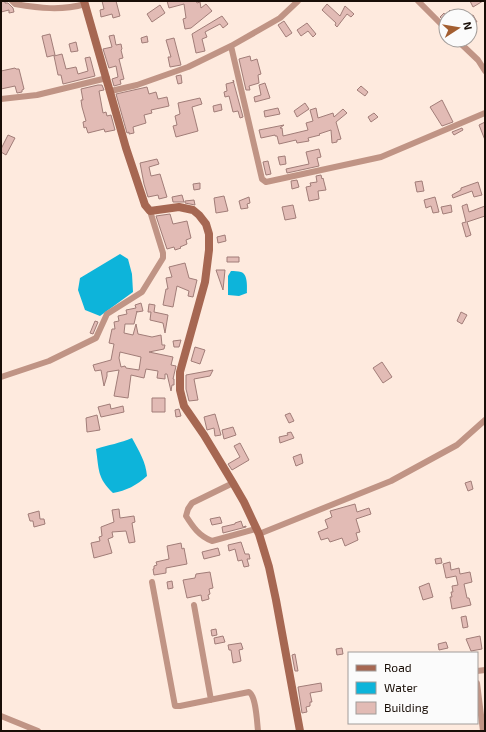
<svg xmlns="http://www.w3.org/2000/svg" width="486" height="732" font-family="'Exo 2',sans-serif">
<rect width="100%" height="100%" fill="#feeade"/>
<path fill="#0db4da" d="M120 254 128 259 132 274 133 292 100 316 85 310 78 290 80 278Z
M231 271C234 271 238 271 241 272 248 274 247 287 247 293L239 296 228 295V276Z
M132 438C139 451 146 462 147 476 137 485 126 491 113 493 97 478 99 469 96 449 108 445 121 443 132 438Z"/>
<path fill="#e2bbb5" stroke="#a17d78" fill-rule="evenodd" d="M1 1H5V3H8L13 8 14 12 9 13V10L1 12Z
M102 1H116L120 16 113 18 112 14 101 17 100 10 104 9Z
M167 1H196L197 3 200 2 201 8 206 4 212 11 191 28 185 29 183 19 186 18 184 4 169 8Z
M470 1H483L473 7Z
M327 4 340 16 345 6 354 14 351 17 347 14 337 27 335 25 336 23 322 10Z
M160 5 165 13 152 22 147 14Z
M450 10 455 16H446V23L440 17 444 13 445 15Z
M473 15 477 22 472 24 471 22 470 23V16Z
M222 16 228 24 223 28 220 24 205 32 207 37 202 39 205 51 196 53 192 34Z
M284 21 292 33 286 37 278 25Z
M307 23 316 34 313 37 308 31 301 36 297 30Z
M50 34 55 55 47 57 42 36Z
M114 35 116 45 121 44 122 49 121 50 123 58 119 59 124 79 120 80 121 84 114 86 112 79 118 77 116 66 109 68 103 49 112 47 109 36Z
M147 36 148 42 142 43 141 38Z
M174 38 181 65 170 67 168 57H171L166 40Z
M76 42 78 51 71 52 69 44Z
M62 54 66 69 76 67 78 74 88 71 85 58 90 57 95 76 63 84 61 75H58L54 56Z
M250 56 251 61 257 59 261 74 258 75 259 83 249 86 250 90H246L239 59Z
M15 68 16 69H19L24 89 22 90V92L17 93 15 86 1 89V71Z
M181 75 182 83 178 84 176 76Z
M233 80 243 117 240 118 238 111 233 112 229 96 225 97 224 92 227 91 226 84 234 82Z
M265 83 270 98 255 102 254 97 261 95 259 85Z
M98 85H102L104 90 99 91 103 113 106 112 107 116 111 115 115 130 105 132 104 129 88 133 86 127 84 128 83 122 86 121 82 107 81 100H83L81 89Z
M361 86 368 92 365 96 357 90Z
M147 87 149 94 156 92 158 99 167 97 169 106 151 110 152 113 144 115 146 123 133 127 134 133 129 134V132L127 133 116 94Z
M200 98 202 104 192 107 198 131 176 137 173 126 177 125 175 116 180 114 178 103Z
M442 100 453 122 442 126 430 107Z
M305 103 309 109 297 117 294 111Z
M221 104 222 110 214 112 213 106Z
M278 108 280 114 265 117 264 111Z
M316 108 318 118 333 113 334 117 343 109 347 113 336 122 341 139 337 140V142L332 143 331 130 319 134 320 135 308 138 309 141 297 143 296 140 279 144 277 136H275V135L261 138 259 130 284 125 280 128H282L283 136 308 130 306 123 313 121 310 110Z
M374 113 378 117 371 122 368 117Z
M485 122V140L479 125Z
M462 128 463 130 454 135 452 132Z
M8 135 15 138 6 155 1 152V149Z
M319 149 321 157 317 158 319 166 287 173 286 169 309 164 306 152Z
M285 156 286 164 280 165 278 157Z
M157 159 159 164 149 167 151 176 160 174 167 197 159 199 158 195 148 197 144 184 140 163Z
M268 161 271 174 266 175 263 162Z
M321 175 322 179 323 178 326 190 318 191 319 199 309 201 306 187 311 186 310 183 317 182 316 176Z
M297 180 299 187 292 189 291 181Z
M422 181 424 191 417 192 415 182Z
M478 182 482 195 474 197 472 191 453 198 452 195 461 190V188Z
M200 183V189L194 190 193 184Z
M182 195 184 202H173L172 197Z
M224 196 228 211 216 213 214 198Z
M249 197 250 203 247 204 248 208 241 209 239 201Z
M435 197 439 212 433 213 431 206 426 208 424 200Z
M194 200 195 205 185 203V201Z
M467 204 469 212 485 206V216L467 222 471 235 466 237 462 223 466 222 462 206Z
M293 205 296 218 285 220 282 207Z
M451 205 452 212 443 214 441 207Z
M170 214 173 224 187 221 191 238 186 240 187 244 180 247 181 248 175 250 174 247 167 249 156 216Z
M225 235 226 241 218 243 217 237Z
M227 257H239V262H227Z
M185 263 189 278 197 280 193 297 188 296 189 291 177 286 173 307 163 305 166 289H168L166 278 172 277 169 267Z
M216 270H225L223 290Z
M141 303 143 311 137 312V311L134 324H125L124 333 133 335 136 324 138 334 152 337 161 335 162 345H165L164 349 149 352 173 357 171 365 176 366 173 379H174V385H172L171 391 167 374H165V379L157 378 158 371 146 369 144 378 131 375 128 398 114 396 119 370 107 372V376L104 386 101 370 95 371 93 365 111 360 114 344 109 343 112 329H115L114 322 119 321 118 316 127 314 126 310 136 308 135 305ZM120 352 141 357 139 370 126 368 125 366 121 367 119 358Z
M149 304 155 305 154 312 168 315 165 333 163 323 150 320 151 312H148Z
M461 312 467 315 462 324 457 321Z
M95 321 98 322 93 334 90 333Z
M181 340 179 347H174L173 341Z
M195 347 205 350 200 364 191 361Z
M382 362 392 377 383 383 373 368Z
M213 370 210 376 194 379 198 400 189 401 186 389V375Z
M152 398H165V412H152Z
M110 404 111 409 123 406 124 412 101 417 98 407Z
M179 409 181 416 176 417 175 410Z
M290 413 294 421 289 423 285 415Z
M215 414 221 435 215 436 214 428 207 430 204 417Z
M97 415 100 430 87 432 86 418Z
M233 427 236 435 224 439 222 430Z
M291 432 294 438 280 443 279 437 288 435 287 433Z
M240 443 249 460 232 470 228 464 240 457 234 446Z
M301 454 303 463 296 466 293 457Z
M471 481 473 489 468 491 465 483Z
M355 504 357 512 369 508 371 514 356 519 360 532 356 533 358 540 345 546 342 538 330 542 328 538 321 540 318 532 328 528 325 520 332 517 330 511Z
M119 509 120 518 134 516 135 522 132 523 135 542 129 543 126 531 112 532 113 537 108 539 112 553 94 558 91 543 100 541 99 537 102 536 101 527 114 522 112 510Z
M39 511 40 519H44L45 524 34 527 33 521H30L28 514Z
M220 517 222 523 212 525 210 519Z
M241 521 243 527 246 526V527L223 533 222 527 235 524V523Z
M241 542 245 554H249L250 559H247L249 566 244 567 242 560 238 561 235 549 229 551 228 545Z
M181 543 182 549 184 548 187 564 166 568V573L154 575 153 569H154V566L157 565 156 562 169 559 167 546Z
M218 548 220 555 204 559 202 552Z
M441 558 442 563 436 564 435 559Z
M450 562 451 570 459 568 460 574 470 572 472 582 464 584 467 598H469L471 605 452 609 450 597H452L451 592H453L452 586 458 585 456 576 446 578 443 564Z
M210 572 213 588 209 589 210 594 208 595 209 599 202 601 201 595 187 598 183 580 195 578 196 574Z
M172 581 173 588 168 589 167 582Z
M429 583 433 597 423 600 419 587Z
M466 616 468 627 463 628 461 617Z
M216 629 217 635 212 636 211 630Z
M223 636 225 642 215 644 214 638Z
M480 636 482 649 471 651 466 639Z
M446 642 448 648 439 650 438 644Z
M241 643 243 649 239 650 241 661 233 663 231 650H229L228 645Z
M342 648 343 654 337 655 336 649Z
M295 654 298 671H295L292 655Z
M321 683 322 691 310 693 312 702H310V706L306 707 307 712 302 713 298 687Z"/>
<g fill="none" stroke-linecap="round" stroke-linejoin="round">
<path stroke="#c09485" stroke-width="6" d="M12 1 15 4C39 8 61 11 85 4
M418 1 446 29
M457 40 478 60 485 71
M231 46 262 179 266 182 381 157 485 113
M111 91 137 85 188 67 231 46 280 18 298 1
M1 99 37 95 107 78
M1 377 49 361 96 338 107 314 142 292 163 258V253L150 211
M233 483 192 503 188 509 186 516C193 527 199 536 212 541L256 529
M259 534 391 481 457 445 485 420
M152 582 175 706H180L249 692C256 696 257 722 258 731
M194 605 211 700
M477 671 485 670
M477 683 483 731
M1 716 38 731"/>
<path stroke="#a66752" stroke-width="8" d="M84 1 126 148 145 205 150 211 179 207 193 210 199 215 206 224 209 234V250L205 282 180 372V390L184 406 204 435 233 483 244 502 259 534 269 567 276 600 300 731"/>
</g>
<rect width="486" height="732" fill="none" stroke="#190e07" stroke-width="4"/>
<rect x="348" y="652" width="130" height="72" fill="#fbfbfb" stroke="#a19c99"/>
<rect x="356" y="665" width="20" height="6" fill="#a66752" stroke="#a19c99"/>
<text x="384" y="672" font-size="12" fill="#190e07">Road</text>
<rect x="356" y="682" width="20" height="12" fill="#0db4da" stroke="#a19c99"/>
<text x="384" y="692" font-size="12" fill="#190e07">Water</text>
<rect x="356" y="702" width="20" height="12" fill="#e2bbb5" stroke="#a19c99"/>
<text x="384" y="712" font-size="12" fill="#190e07">Building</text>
<g transform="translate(458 28) rotate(78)"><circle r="19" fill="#fbfbfb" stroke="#a19c99"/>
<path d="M0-3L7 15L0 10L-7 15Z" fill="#a35e30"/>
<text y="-6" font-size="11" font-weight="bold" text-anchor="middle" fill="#190e07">N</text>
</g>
</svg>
